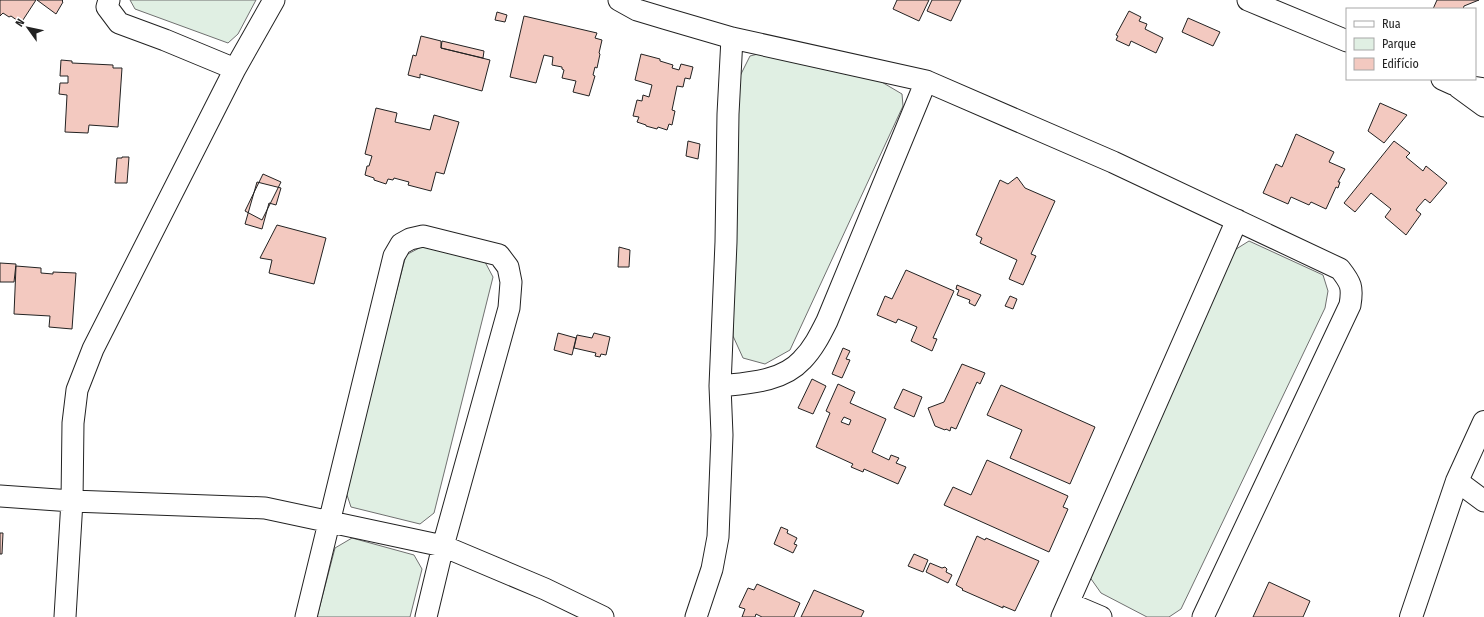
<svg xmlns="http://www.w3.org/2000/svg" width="1484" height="617" font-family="'Fira Sans Condensed',sans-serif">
<rect width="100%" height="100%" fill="#fff"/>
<path fill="#e0efe3" stroke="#6f6f6f" d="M130 0H256L238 34 228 43 135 9Z
M762 53 880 81 902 94 903 106 790 350 765 364 743 358 733 336V313L738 80 750 56Z
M1249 241 1323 275 1328 291 1325 308 1181 609 1169 617H1147L1101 593 1089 576 1233 251Z
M423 246 485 262 493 277 434 513 420 524 351 507 345 489 406 255Z
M352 538 414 555 422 569 410 617H317L335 548Z"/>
<path fill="#f3c9c0" stroke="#222" fill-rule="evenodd" d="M0 0H36L21 23 11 16 9 17 3 13 0 16Z
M37 0H63L62 1 63 2 56 14Z
M897 0H929L919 21 893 9Z
M932 0H961L951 21 927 11Z
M1437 0H1479L1464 6 1463 9H1433Z
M1129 11 1141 17 1139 21 1147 24 1145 29 1163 38 1156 53 1131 41 1129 46 1116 40 1118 36 1116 35Z
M497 12 507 15 505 22 495 20Z
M524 16 597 33 595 38 602 40 599 53 600 54 597 68 595 67 593 75 595 76 589 96 573 92 576 81 562 78 564 70 562 69V67L552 65 553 57 544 55 536 83 510 77Z
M1188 18 1220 32 1213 46 1182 32Z
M421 36 441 41V48L490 60 482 91 420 74V78L408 75 413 55 416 56Z
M442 41 484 51 483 58 441 48Z
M641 54 660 59V61L673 65 672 68 679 70 681 64 693 67 690 79 685 78 683 87 677 86 672 110 675 111 672 125 669 124 667 130 658 127 657 129 646 126V125L637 122 639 117 633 116 637 100 642 101 643 95 649 97 652 85 635 80Z
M61 60 72 61V63L113 65V68H122L118 127 89 125 88 133 65 132 67 95 59 94 60 83H68V76H60Z
M1380 103 1407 115 1384 143 1368 131Z
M376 108 397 113 395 122 430 130 434 115 459 122 444 174 436 172 431 191 408 185 409 182 394 178 393 180 388 179 386 184 374 180V178L365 175 367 166H369L372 156 365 154Z
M1296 134 1334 152 1329 162 1345 169 1338 182H1340L1338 188 1336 187 1326 209 1311 202 1309 205 1291 197 1288 204 1263 193 1276 164 1282 167Z
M688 141 700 144 698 159 686 156Z
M1394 141 1410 153 1406 157 1423 171 1426 166 1447 183 1430 203 1425 199 1418 207 1416 210 1421 214 1406 235 1385 217 1391 209 1371 193 1355 212 1344 203Z
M122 157H129L127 183H115L117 158H122Z
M263 174 281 182 262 220 245 211Z
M1017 177 1025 188 1055 201 1031 254 1036 256 1023 285 1009 279 1017 260 980 243 982 238 976 235 1000 180 1008 184Z
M257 182 281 188 276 205 269 203 262 229 245 224Z
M277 225 326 238 314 284 269 273 272 260 260 258Z
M619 247 630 250 629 267H618Z
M0 263 16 264 14 282H0Z
M16 266 41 268V273L53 274V272L76 273 72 329 49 327 50 316 14 314Z
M906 270 954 291 933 338 937 339 932 351 911 341 917 327 898 319 896 323 877 315 885 296 892 299Z
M957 285 981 295 975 306 969 303 970 300 957 295 959 290 956 289Z
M1010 296 1017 299 1013 309 1005 306Z
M558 333 576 338 572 355 554 350Z
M594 333 610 337 606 355 601 354 600 357 595 356 596 353 574 348 577 335 592 338Z
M843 348 850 351 846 359 850 360 842 378 832 374Z
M962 364 985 373 980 384 977 382 956 429 951 427 950 431 946 429 945 430 935 426 928 408 944 402Z
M812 379 826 386 813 414 798 408Z
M838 384 855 392 850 403 886 419 872 452 889 460 891 455 899 458 896 463 906 467 898 484 864 469 863 472 851 467 853 464 816 447 830 413 826 411ZM844 417 851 420 849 425 841 422Z
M1001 385 1095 427 1070 484 1010 458 1022 430 987 415Z
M903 389 922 397 914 417 894 408Z
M987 460 1068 496 1063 507 1068 509 1049 552 944 505 953 487 971 495Z
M781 527 788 530 787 533 797 538 794 544 797 545 793 553 774 544Z
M0 533H3L2 554H0Z
M977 536 985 540 986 538 1039 561 1015 611 1003 606V608L962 590 963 589 956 585Z
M914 554 928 560 923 572 908 566Z
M930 563 942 568 945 567 947 569 946 572 952 575 948 583 926 572Z
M1269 582 1310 601 1303 617H1253Z
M757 584 800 603 794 617H762L756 614 755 617H742L745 609 739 607 748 588 754 590Z
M814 590 864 611 861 617H801Z"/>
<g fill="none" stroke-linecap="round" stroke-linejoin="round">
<g stroke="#222" stroke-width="23">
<path id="minor" d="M109 0 107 7 119 23 165 40 235 69
M619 0 637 10 667 19 732 38 926 81 1113 162 1340 269C1351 283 1353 287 1350 305L1203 617
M1248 0 1347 41
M1442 79 1453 84 1484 89
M1458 87 1484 106
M720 386C747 383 782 382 802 360 813 349 820 335 827 321L926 81
M1457 481 1484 501
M0 496 72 501 265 508 443 546 545 589 603 617
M1068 603 1101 617
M65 617 72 501 73 423 77 390 93 349 235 69 274 0
M306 617 394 256 401 244 410 239 423 236 499 255 508 267 511 282 509 308 443 546 426 617
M696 617 712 569 718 537 722 435 720 386 726 242 728 114 732 38
M1062 617 1237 220"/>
</g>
<g stroke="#222" stroke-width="24">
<path id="tertiary" d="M1411 617 1457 481 1484 422"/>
</g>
<use href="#minor" stroke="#fff" stroke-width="21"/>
<use href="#tertiary" stroke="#fff" stroke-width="22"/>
</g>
<rect x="1346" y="8" width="130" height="72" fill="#ffffff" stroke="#a7a7a7"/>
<rect x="1354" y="21" width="20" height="6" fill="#ffffff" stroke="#a7a7a7"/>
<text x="1382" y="28" font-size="12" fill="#222222">Rua</text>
<rect x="1354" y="38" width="20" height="12" fill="#e0efe3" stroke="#a7a7a7"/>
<text x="1382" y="48" font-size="12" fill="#222222">Parque</text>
<rect x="1354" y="58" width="20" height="12" fill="#f3c9c0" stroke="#a7a7a7"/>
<text x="1382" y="68" font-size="12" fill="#222222">Edifício</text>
<g transform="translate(28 28) rotate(303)" stroke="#ffffff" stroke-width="3" paint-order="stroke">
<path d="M0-3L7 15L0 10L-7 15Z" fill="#222222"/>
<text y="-6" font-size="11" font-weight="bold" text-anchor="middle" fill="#222222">N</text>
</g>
</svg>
